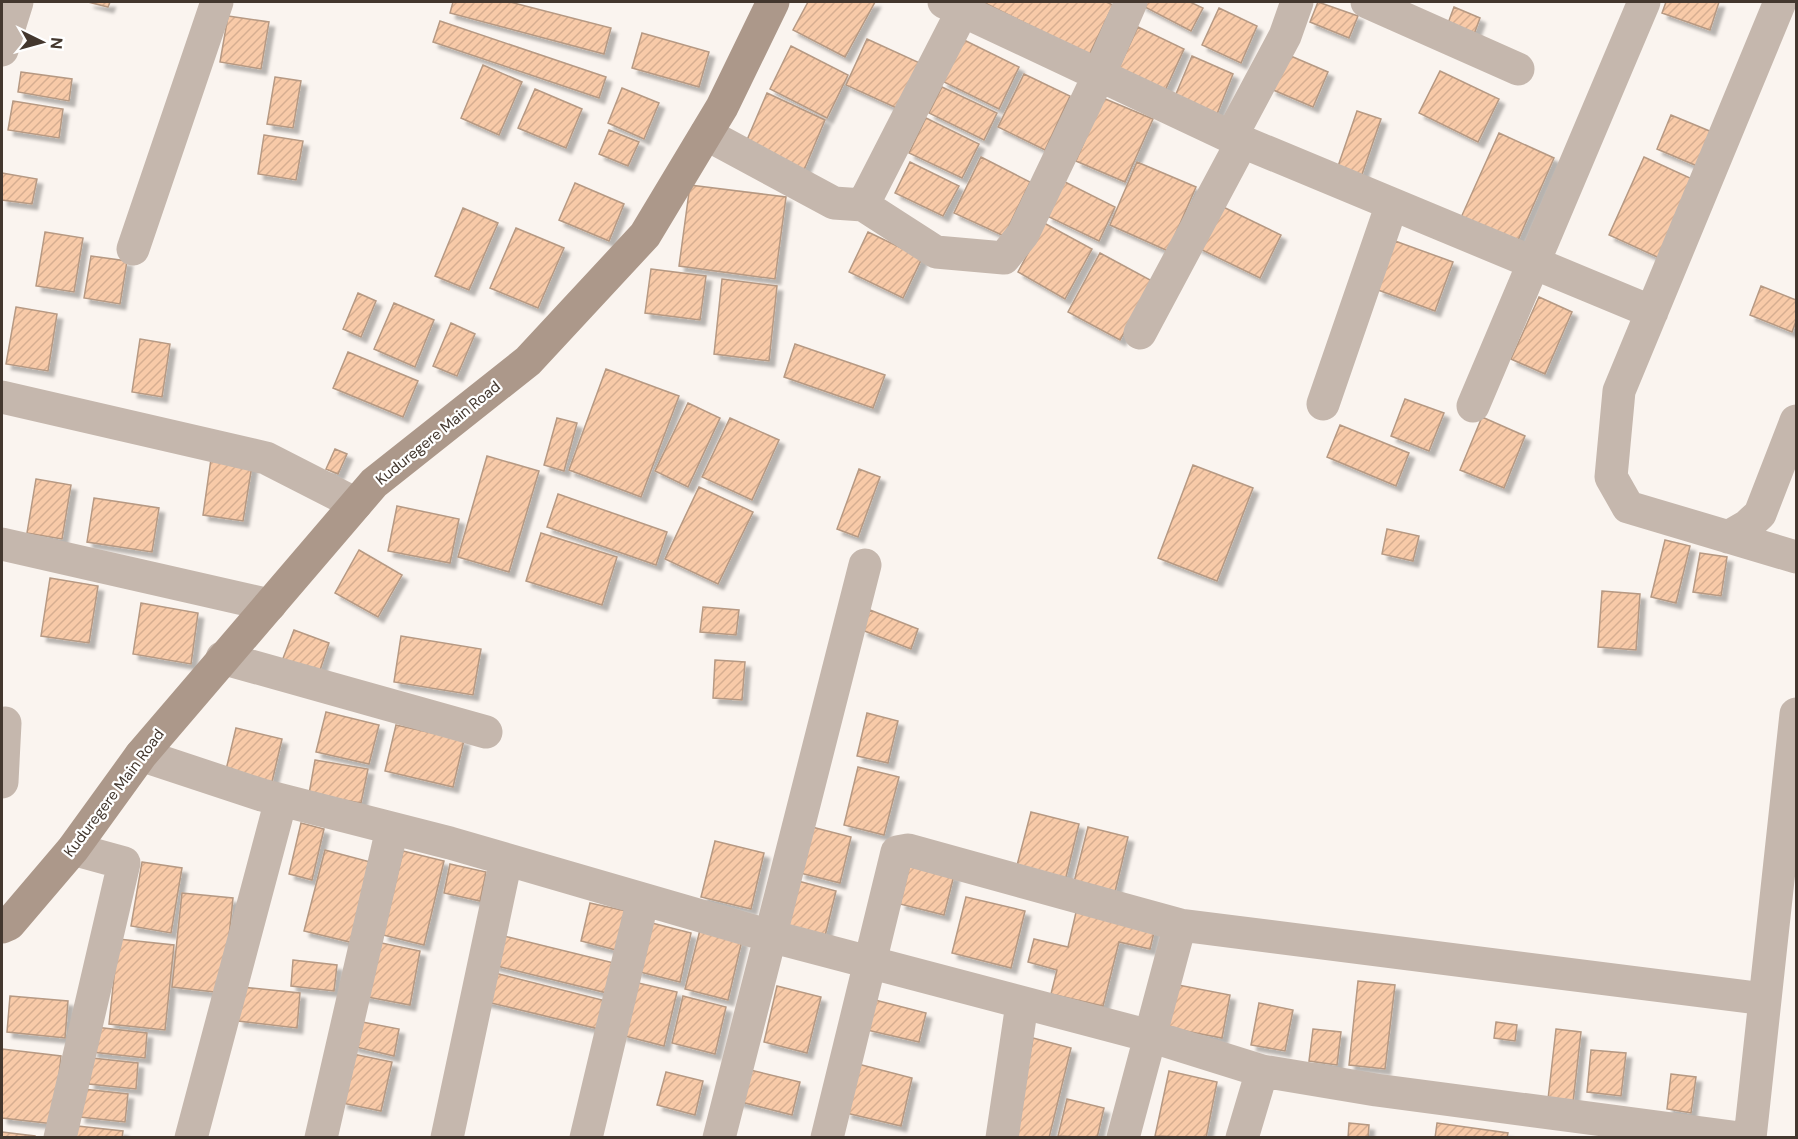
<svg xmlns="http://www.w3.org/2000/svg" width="1798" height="1139" font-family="'DM Sans',sans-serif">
<defs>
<pattern id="building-hatch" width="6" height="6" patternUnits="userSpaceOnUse" patternTransform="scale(1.5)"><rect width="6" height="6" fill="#f8caa8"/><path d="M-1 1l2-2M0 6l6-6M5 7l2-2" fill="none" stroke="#d6ae91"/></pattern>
<filter id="shadow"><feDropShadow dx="5.5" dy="5.5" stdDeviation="1.5" flood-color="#0004"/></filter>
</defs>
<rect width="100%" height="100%" fill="#faf4ef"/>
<path fill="url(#building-hatch)" stroke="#b69983" stroke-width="1.5" filter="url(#shadow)" d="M88 2H110L108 7Z
M453 2H510L611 28 604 54 450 13Z
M808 2H875L845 57 793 30Z
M983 2H1106L1113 5 1089 55Z
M1142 2H1190L1203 8 1191 31 1141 5Z
M1318 2 1358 16 1349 38 1310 22Z
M1666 2H1719L1710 30 1662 13Z
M1454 7 1480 18 1473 37 1447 26Z
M1219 8 1257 26 1241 63 1202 45Z
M228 16 269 22 261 69 220 62Z
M440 21 606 77 599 98 433 42Z
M1138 27 1184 49 1163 95 1116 74Z
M642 33 709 52 699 87 632 68Z
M867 39 922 64 901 110 846 85Z
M962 39 1019 67 999 109 942 81Z
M791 46 848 75 827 118 770 89Z
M1286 54 1328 72 1313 107 1271 89Z
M1192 56 1233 74 1215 119 1173 101Z
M483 65 522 82 499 135 461 118Z
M1440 71 1499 99 1478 142 1419 113Z
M21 72 72 79 69 101 18 92Z
M1024 74 1070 96 1045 150 998 127Z
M275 77 301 81 293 128 267 124Z
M942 87 997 113 984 140 929 113Z
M622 88 659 103 644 139 608 123Z
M535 89 582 109 566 148 518 128Z
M767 93 825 120 804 170 747 140Z
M1103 98 1153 119 1125 182 1076 161Z
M13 101 63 109 59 138 8 130Z
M1357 111 1381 119 1359 183 1335 175Z
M1671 115 1724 137 1709 171 1657 149Z
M926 118 979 144 962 178 909 153Z
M609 130 639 142 628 166 599 154Z
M1499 133 1554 158 1515 247 1459 222Z
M264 135 303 141 296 180 258 174Z
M981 157 1030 182 1004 236 954 213Z
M1644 157 1701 183 1666 261 1609 235Z
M910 162 959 186 943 216 895 193Z
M1137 162 1196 187 1168 251 1110 225Z
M2 173 37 179 32 204 2 200Z
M1063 181 1115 207 1099 241 1047 216Z
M575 183 624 204 609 241 559 220Z
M690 185 786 197 775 279 679 266Z
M1217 204 1281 235 1260 278 1196 247Z
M463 208 498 223 469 290 435 276Z
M1044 223 1092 249 1065 299 1018 272Z
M516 228 564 248 538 308 490 288Z
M45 232 83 238 74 292 36 286Z
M868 232 922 258 903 298 849 272Z
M1395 241 1453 262 1435 311 1378 290Z
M1100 253 1152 281 1120 340 1068 312Z
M91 256 127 261 120 304 84 298Z
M651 269 706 276 700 320 645 313Z
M722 279 777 286 769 361 714 354Z
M1761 286 1796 300V321L1792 332 1750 315Z
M358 293 376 301 361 337 343 329Z
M1539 297 1572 312 1545 374 1511 359Z
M394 303 434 320 415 367 374 349Z
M16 307 57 314 48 371 6 364Z
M451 323 475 334 457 376 433 366Z
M140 339 170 344 162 397 132 392Z
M795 344 885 375 873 408 784 377Z
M348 352 418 381 403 417 333 388Z
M606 369 679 396 641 497 569 470Z
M1405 399 1444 413 1429 451 1391 436Z
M688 403 720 418 688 487 655 471Z
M1482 417 1525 436 1504 488 1460 470Z
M557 418 577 423 564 471 544 465Z
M730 418 779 440 752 500 702 477Z
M1340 425 1409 453 1396 486 1327 457Z
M335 449 347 454 338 474 326 469Z
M212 452 253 459 243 521 203 515Z
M487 456 539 471 509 572 458 557Z
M1193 465 1253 488 1217 581 1158 558Z
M859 469 880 477 858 537 837 529Z
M36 479 71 485 62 539 27 533Z
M699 487 753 512 718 584 665 559Z
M558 494 667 532 656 565 547 527Z
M94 498 159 508 152 552 87 542Z
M397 506 459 519 450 563 388 551Z
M1387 529 1419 536 1413 561 1382 554Z
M541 533 617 557 602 605 526 581Z
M1665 540 1690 546 1676 603 1651 597Z
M359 550 402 575 378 617 335 593Z
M1700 553 1727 557 1721 596 1693 592Z
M50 578 98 586 89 643 41 636Z
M1602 591 1640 594 1636 650 1598 647Z
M141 603 198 613 191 664 133 654Z
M703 607 739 610 736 635 700 632Z
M870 610 918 629 911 649 862 630Z
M294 630 329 643 320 670 282 661Z
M401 636 481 649 473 695 394 682Z
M715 660 745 662 742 700 713 698Z
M326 712 379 725 369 764 316 752Z
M867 713 898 721 888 763 857 756Z
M396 725 464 740 453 787 385 771Z
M236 728 282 739 271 786 225 774Z
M315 760 368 769 361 803 309 794Z
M858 767 899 777 884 835 844 825Z
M1031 812 1079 824 1064 885 1015 873Z
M301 823 324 829 312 880 289 874Z
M812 827 851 837 840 883 800 873Z
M1088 827 1128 837 1114 896 1073 886Z
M715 841 764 853 751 909 701 897Z
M325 850 374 863 354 943 304 931Z
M403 851 444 861 424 945 383 935Z
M142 862 182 868 171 933 131 926Z
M450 864 486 872 480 901 444 893Z
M910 864 954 875 944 915 900 904Z
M798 881 836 891 824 940 786 931Z
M182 893 233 898 223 993 172 987Z
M966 897 1025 911 1011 968 952 953Z
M590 903 626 911 616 950 581 941Z
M1077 908 1155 928 1150 949 1119 942 1103 1006 1051 994 1057 970 1028 962 1034 939 1068 947Z
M648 922 691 933 680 982 636 971Z
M700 930 742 940 728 1000 685 989Z
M500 935 614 963 607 993 493 965Z
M118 939 174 945 165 1030 109 1024Z
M372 941 420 951 410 1005 362 996Z
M293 960 337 965 334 991 291 986Z
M491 972 606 1001 599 1029 483 1001Z
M1358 981 1395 985 1385 1069 1349 1065Z
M634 982 677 992 664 1046 621 1035Z
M1173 984 1230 995 1222 1038 1165 1027Z
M777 986 821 997 807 1053 764 1042Z
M241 987 300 993 297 1028 238 1021Z
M10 996 68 1001 65 1038 7 1032Z
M683 996 726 1007 715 1054 672 1043Z
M875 1000 926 1013 919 1042 867 1030Z
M1259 1003 1293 1010 1285 1051 1251 1045Z
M357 1021 399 1029 394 1056 352 1046Z
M1496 1022 1517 1025 1515 1041 1494 1038Z
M95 1027 147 1033 145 1058 92 1052Z
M1313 1029 1341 1032 1337 1065 1309 1061Z
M1556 1029 1581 1032 1572 1111 1547 1108Z
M1033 1038 1071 1048 1049 1138H1014Z
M2 1049 61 1056 54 1124 2 1118Z
M1591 1050 1626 1053 1621 1096 1587 1092Z
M353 1054 392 1062 381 1111 342 1103Z
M92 1058 138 1063 136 1089 89 1084Z
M858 1064 912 1078 901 1126 846 1113Z
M746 1069 800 1082 792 1115 737 1101Z
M1169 1071 1217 1082 1206 1138 1155 1136Z
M666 1072 703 1081 695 1115 657 1105Z
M1671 1074 1696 1077 1691 1113 1667 1109Z
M83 1089 128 1094 125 1122 80 1117Z
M1067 1099 1104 1108 1097 1138 1058 1136Z
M1349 1123 1369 1125 1368 1138H1348Z
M1437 1123 1508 1133 1507 1138H1435Z
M68 1125 123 1131 122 1138H67Z
M2 1132 35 1136V1138H2Z"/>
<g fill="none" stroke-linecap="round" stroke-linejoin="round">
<path stroke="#c5b7ad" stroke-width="33" d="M944 2 1231 137 1652 312
M1367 2 1518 69
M1780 2 1619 391 1611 477 1628 507 1796 557
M2 50 17 2
M706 134 834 203 863 205 936 252 1004 258 1023 234 1099 75 1131 2
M1231 137 1285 36 1297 2
M863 205 967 2
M133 249 217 2
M1140 333 1242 142
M2 397 266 458 356 504
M1323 404 1392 204
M1473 406 1644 2
M1728 537 1747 526 1760 514 1796 421
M2 544 270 605
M222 658 486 732
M141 755 262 795 450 843 770 936 1150 1036 1262 1071 1376 1090 1740 1138
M2 782 5 723
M60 1138 124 863 73 849
M191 1138 281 800
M321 1138 392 829
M447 1138 506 860
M586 1138 643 899
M719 1138 865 565
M827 1138 897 852 908 850 1180 925
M1002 1138 1022 1004
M1123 1138 1180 925 1765 999
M1242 1138 1262 1071
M1750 1138 1796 714"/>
<path stroke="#ac988a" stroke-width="33" d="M2 927 9 924 73 849 141 755 374 483 528 361 645 235 722 107 773 2"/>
</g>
<g text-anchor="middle" stroke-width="4.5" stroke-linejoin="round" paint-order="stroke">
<g font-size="15" fill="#43372e" stroke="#fff">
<text transform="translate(438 433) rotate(-39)" y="5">Kuduregere Main Road</text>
<text transform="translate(114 793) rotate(-53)" y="5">Kuduregere Main Road</text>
</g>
</g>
<rect width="1798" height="1139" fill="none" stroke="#43372e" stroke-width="6"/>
<g transform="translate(42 42) rotate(95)" stroke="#ffffff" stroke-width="4.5" paint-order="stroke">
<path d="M0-4.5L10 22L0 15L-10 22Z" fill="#43372e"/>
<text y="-9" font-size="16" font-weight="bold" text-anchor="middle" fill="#43372e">N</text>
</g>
</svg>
